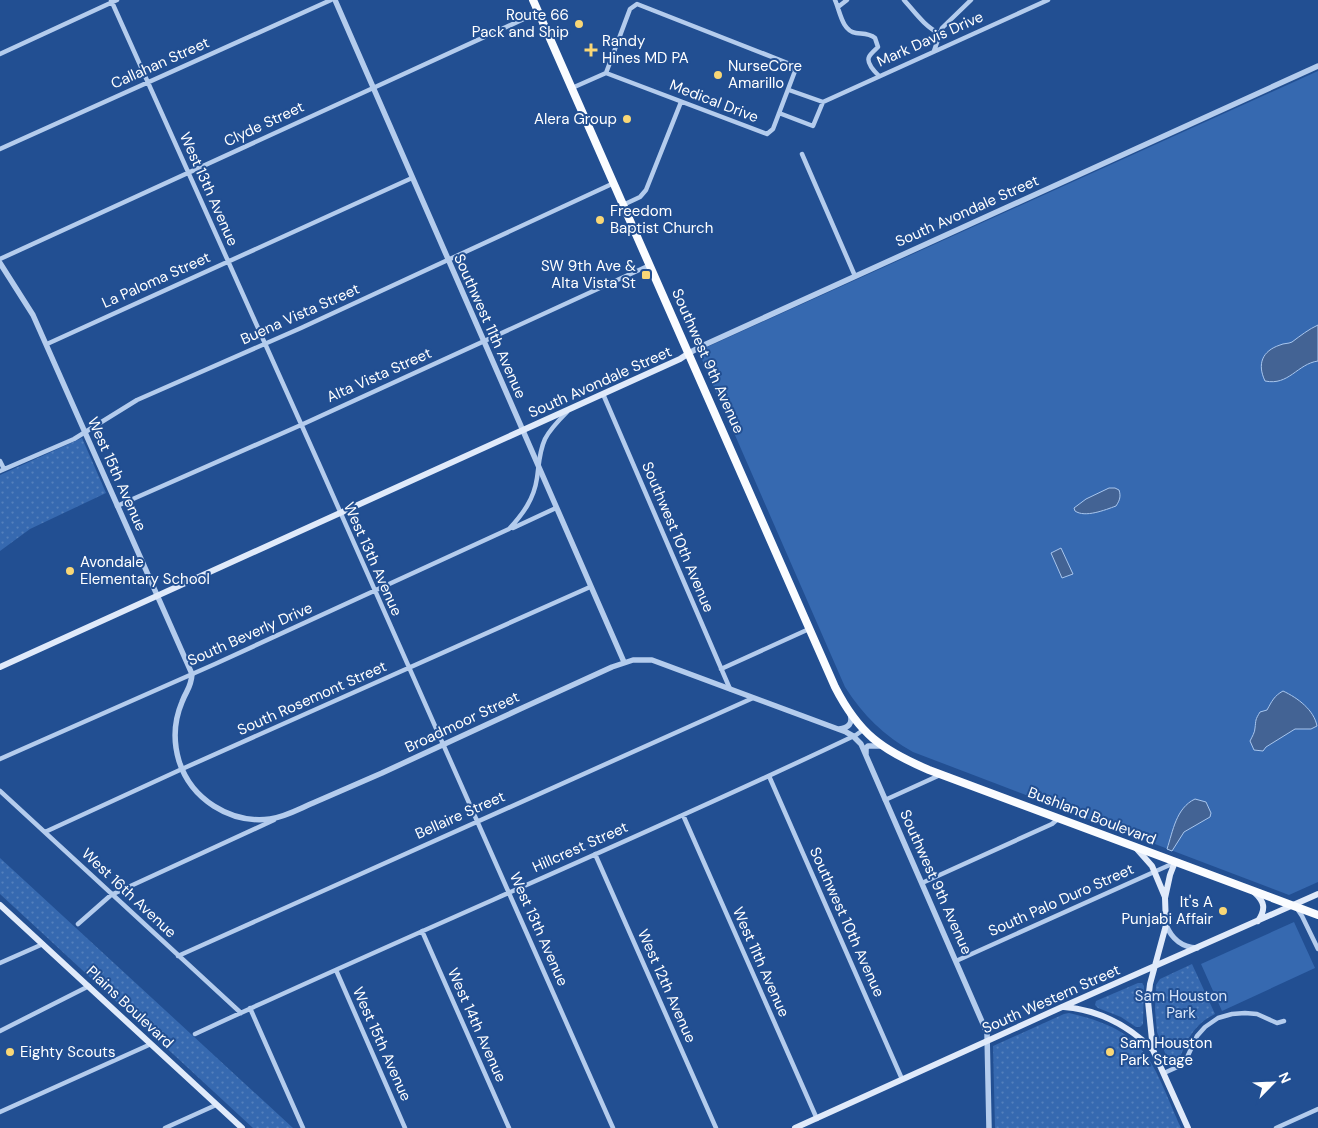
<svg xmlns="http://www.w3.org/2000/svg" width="1318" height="1128" font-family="'DM Sans',sans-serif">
<defs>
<pattern id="park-dots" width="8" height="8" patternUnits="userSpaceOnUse" patternTransform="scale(1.25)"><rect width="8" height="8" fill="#3669b0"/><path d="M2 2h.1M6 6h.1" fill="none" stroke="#5480bc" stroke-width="1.8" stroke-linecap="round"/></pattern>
</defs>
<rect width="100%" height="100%" fill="#224f92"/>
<path fill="#3669b0" d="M1318 71V882L1289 895 913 752C884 736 863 715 845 687L700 355V352L705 348Z
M1294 922 1315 968 1222 1011 1201 964Z"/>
<path fill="url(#park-dots)" d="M82 438 106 493 30 529 0 551V475Z
M0 858 293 1128H253L0 894Z
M1192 964 1215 1014C1194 1024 1187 1040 1179 1060L1170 1066 1157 1032 1155 1009 1156 985 1160 979Z
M1138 983H1142L1144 986 1143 1024 1140 1027H1136L1121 1017 1098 1008 1095 1005 1096 1001Z
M1069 1013C1148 1031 1151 1060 1181 1128H995L993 1046 1064 1014Z"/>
<path fill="#436394" stroke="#a8c6ee" d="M1318 325V361C1297 364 1289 386 1265 381 1257 364 1262 351 1280 345 1284 343 1288 344 1292 342 1300 336 1309 329 1318 325Z
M1109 488H1115L1119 490C1121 496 1120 500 1116 506 1105 510 1085 518 1075 511L1074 508 1086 499Z
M1061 548 1073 574 1062 578 1051 553Z
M1283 691C1298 698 1314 710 1317 726L1311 729H1295L1266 747 1263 751 1254 750 1250 741C1252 737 1255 732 1255 728 1256 720 1255 720 1260 712L1267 710C1272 701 1274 696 1283 691Z
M1195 799 1206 802 1211 813 1210 817 1184 832 1172 851 1167 849C1173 831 1176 808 1195 799Z"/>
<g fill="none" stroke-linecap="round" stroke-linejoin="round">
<path stroke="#b4cced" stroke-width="4.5" d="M111 0 319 464 613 1128
M835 0C840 11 842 31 856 33 863 34 869 33 875 38L878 47C875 50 870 54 869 57 866 63 875 72 879 76
M904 0C914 11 925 27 939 33
M838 7 847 0
M934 51 942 28 971 0
M0 54 117 0
M572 88 606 73 767 134 773 129 795 71 790 64 637 4 630 9 606 73
M789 90 823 102 1048 0
M779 113 813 126 823 102
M0 149 331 0
M802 154 855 276
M623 205 640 197 646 190 681 102
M0 259 539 12
M47 344 412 178
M603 394 730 689
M0 461 4 469
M0 471 74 439 137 400 301 328 614 183
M117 506 301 425 650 265
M513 528 556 508
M721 669 809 629
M0 759 215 664 509 529C523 514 534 499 537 478 539 465 539 452 545 439 550 429 559 420 567 412
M769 776 902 1079
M0 791 241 1013
M885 800 940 775
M683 815 817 1119
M45 832 182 769 590 587
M595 854 716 1128
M922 883 1052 824 1059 818
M1298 910 1302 916 1318 949
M78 924 111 895 274 820
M422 931 509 1128
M178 956 753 698
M956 961 1174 863
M0 963 43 944
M336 970 405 1128
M250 1008 303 1128
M0 1031 89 986
M195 1034C414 932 638 839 856 735L863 730
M1164 1073 1184 1064 1197 1036 1205 1027 1218 1018 1232 1014 1245 1013 1257 1014 1277 1023 1284 1021
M0 1112 151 1044
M165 1128 216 1105
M1276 1128 1318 1109"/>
<path stroke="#b4cced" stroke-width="5.5" d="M335 0 624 662
M0 263 33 315 192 674C191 688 187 689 182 702 174 721 173 741 179 761 191 799 230 824 270 819 285 817 299 809 313 803 336 793 359 783 382 773 459 737 535 702 612 667L633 660H652L846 732 853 736 861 744 987 1033 989 1128
M689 353 704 345 1318 66
M839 729C849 728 853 723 850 714
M866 754V748L868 746H882
M1166 925C1172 939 1181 947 1197 948"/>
<path stroke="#e0eafa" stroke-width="6" d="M0 667 680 359 689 353
M1136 848 1152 866 1165 897
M1175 862 1170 875 1165 898 1166 925 1150 984 1148 1001 1153 1050 1188 1128
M1254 892C1265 902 1266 909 1258 921
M0 905 242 1128
M1064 1007C1099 1010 1128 1025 1153 1050
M795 1128 1062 1007 1318 894"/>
<path stroke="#fafcff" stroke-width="8" d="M533 0 835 687C859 734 882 750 929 770L1318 915"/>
</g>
<g fill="#f9d776" stroke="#224f92" stroke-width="2">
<circle cx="579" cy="24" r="5"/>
<path d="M588.5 42.5h5v5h5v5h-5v5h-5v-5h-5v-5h5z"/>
<circle cx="718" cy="75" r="5"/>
<circle cx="627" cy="119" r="5"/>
<circle cx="600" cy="220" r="5"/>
<rect x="641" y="270" width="10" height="10" rx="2.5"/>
<circle cx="70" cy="571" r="5"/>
<circle cx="1223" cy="911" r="5"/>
<circle cx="10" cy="1052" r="5"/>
<circle cx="1110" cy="1052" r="5"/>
</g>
<g text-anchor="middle" stroke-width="4" stroke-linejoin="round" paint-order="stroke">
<g font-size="15" fill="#fff" stroke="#224f92" text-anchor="start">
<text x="569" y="20" text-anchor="end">Route 66<tspan x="569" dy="17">Pack and Ship</tspan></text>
<text x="602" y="46">Randy<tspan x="602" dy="17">Hines MD PA</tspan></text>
<text x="728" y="71">NurseCore<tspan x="728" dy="17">Amarillo</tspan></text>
<text x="617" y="124" text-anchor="end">Alera Group</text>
<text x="610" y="216">Freedom<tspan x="610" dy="17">Baptist Church</tspan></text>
<text x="636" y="271" text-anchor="end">SW 9th Ave &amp;<tspan x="636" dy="17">Alta Vista St</tspan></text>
<text x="80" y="567">Avondale<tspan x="80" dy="17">Elementary School</tspan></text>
<text x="1213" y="907" text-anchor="end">It's A<tspan x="1213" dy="17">Punjabi Affair</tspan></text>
<text x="1120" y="1048">Sam Houston<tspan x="1120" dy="17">Park Stage</tspan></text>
<text x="20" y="1057">Eighty Scouts</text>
</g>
<g font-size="15" fill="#fff" stroke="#224f92">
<text transform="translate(930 39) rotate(-24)" y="5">Mark Davis Drive</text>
<text transform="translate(160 63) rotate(-24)" y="5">Callahan Street</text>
<text transform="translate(714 101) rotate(21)" y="5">Medical Drive</text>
<text transform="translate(264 124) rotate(-25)" y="5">Clyde Street</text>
<text transform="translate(209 189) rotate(66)" y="5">West 13th Avenue</text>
<text transform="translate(967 211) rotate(-24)" y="5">South Avondale Street</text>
<text transform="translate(156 280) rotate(-24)" y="5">La Paloma Street</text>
<text transform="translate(300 314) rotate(-24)" y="5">Buena Vista Street</text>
<text transform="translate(490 326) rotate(66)" y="5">Southwest 11th Avenue</text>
<text transform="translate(708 361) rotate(66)" y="5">Southwest 9th Avenue</text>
<text transform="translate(379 375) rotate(-24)" y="5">Alta Vista Street</text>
<text transform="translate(600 382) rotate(-24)" y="5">South Avondale Street</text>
<text transform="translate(117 474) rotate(66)" y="5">West 15th Avenue</text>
<text transform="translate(678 537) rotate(67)" y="5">Southwest 10th Avenue</text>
<text transform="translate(373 559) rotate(66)" y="5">West 13th Avenue</text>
<text transform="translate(250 634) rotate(-24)" y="5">South Beverly Drive</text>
<text transform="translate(312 698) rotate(-24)" y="5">South Rosemont Street</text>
<text transform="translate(462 722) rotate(-25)" y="5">Broadmoor Street</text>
<text transform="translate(460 815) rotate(-24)" y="5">Bellaire Street</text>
<text transform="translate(1092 816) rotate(21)" y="5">Bushland Boulevard</text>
<text transform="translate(580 847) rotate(-24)" y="5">Hillcrest Street</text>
<text transform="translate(936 882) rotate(66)" y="5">Southwest 9th Avenue</text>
<text transform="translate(129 893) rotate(43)" y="5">West 16th Avenue</text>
<text transform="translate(1061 900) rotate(-24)" y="5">South Palo Duro Street</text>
<text transform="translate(847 922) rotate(66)" y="5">Southwest 10th Avenue</text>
<text transform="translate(539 929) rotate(66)" y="5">West 13th Avenue</text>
<text transform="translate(761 962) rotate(66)" y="5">West 11th Avenue</text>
<text transform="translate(667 986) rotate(66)" y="5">West 12th Avenue</text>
<text transform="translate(1051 999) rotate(-24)" y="5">South Western Street</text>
<text transform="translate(130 1007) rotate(43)" y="5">Plains Boulevard</text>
<text transform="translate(477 1025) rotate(66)" y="5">West 14th Avenue</text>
<text transform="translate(382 1044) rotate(66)" y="5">West 15th Avenue</text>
</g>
<g font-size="15" fill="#dae7fa" stroke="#224f92">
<text x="1181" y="1001">Sam Houston<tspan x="1181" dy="17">Park</tspan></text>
</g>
</g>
<g transform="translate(1273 1083) rotate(66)" stroke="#224f92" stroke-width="4" paint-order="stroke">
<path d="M0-4L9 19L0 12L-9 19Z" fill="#ffffff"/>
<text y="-8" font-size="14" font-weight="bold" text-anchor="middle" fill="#ffffff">N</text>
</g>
</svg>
